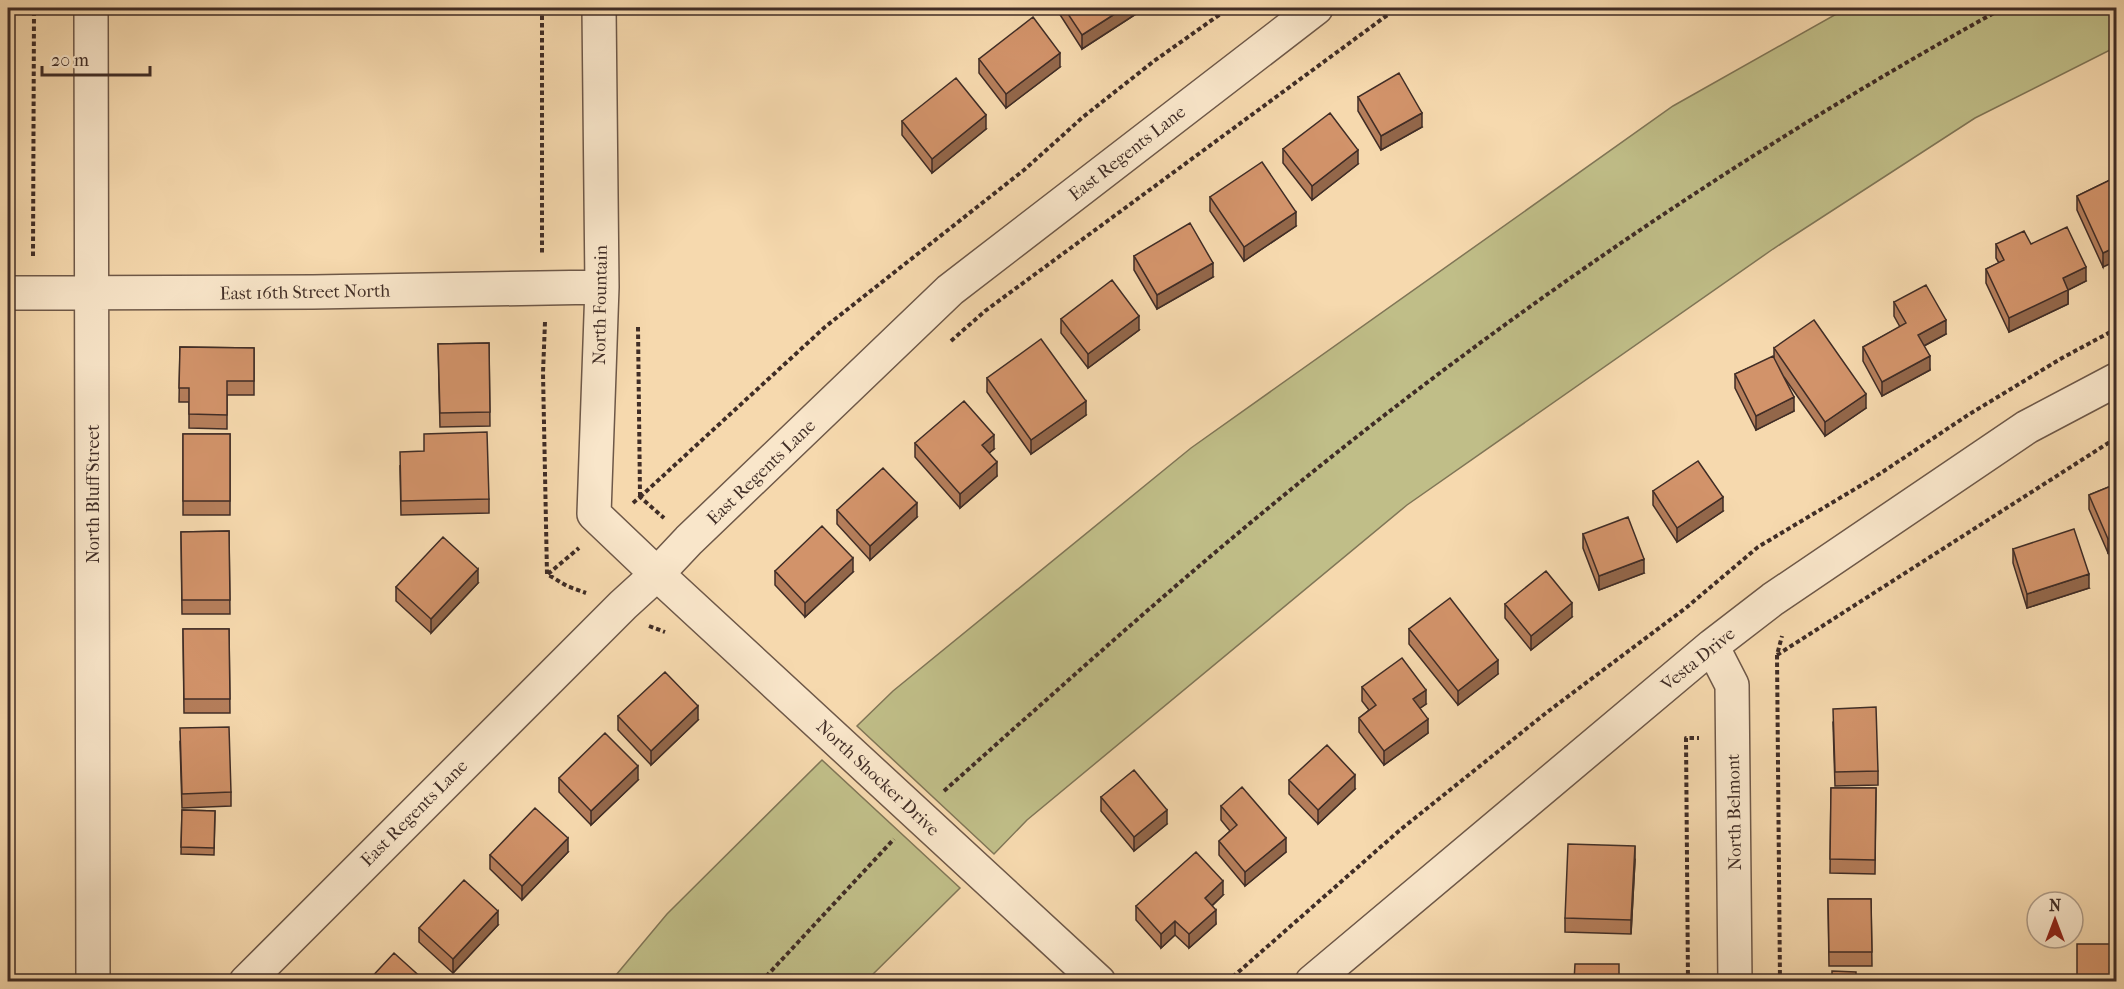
<svg xmlns="http://www.w3.org/2000/svg" width="2124" height="989" font-family="'IM FELL French Canon',serif">
<rect width="100%" height="100%" fill="#f6d9ae"/>
<filter id="stains"><feTurbulence type="fractalNoise" baseFrequency=".00333" numOctaves="4"/><feColorMatrix values="0 0 0 0 .2 0 0 0 0 .09 0 0 0 0 .02 0 0 0 .5 -.17"/></filter>
<radialGradient id="worn" r=".72"><stop offset=".6" stop-color="#630" stop-opacity="0"/><stop offset="1" stop-color="#630" stop-opacity=".3"/></radialGradient>
<path fill="#c0be88" stroke="#807657" stroke-width="1.5" d="M1847 8H2116V47L1975 118 1773 249 1407 505 1027 820 994 854 857 726 893 691 1191 448 1673 106Z
M822 760 960 888 866 981H611L667 914Z"/>
<g fill="none" stroke-linecap="round" stroke-linejoin="round">
<g stroke="#6e5848" stroke-width="36">
<path id="street" d="M91 8 93 982
M599 8 602 287 594 514 657 574 1099 982
M8 293 313 292 602 287
M1712 646 1732 685 1735 982
M246 982 623 605 657 574 689 540 950 290 1316 8
M1312 982 1712 646 1773 599 2027 427 2116 380"/>
</g>
<path stroke="#402d26" stroke-width="4" stroke-dasharray="4.5 3" stroke-linecap="butt" d="M542 8V255
M33 256 34 8
M545 322 543 373 547 574 567 586 586 593
M638 327 640 496
M951 341 985 311 1397 8
M640 497 825 327 1024 170 1083 117 1154 61 1229 8
M633 503 640 497 664 518
M548 574 579 548
M649 626 665 632
M1777 655 2116 438
M944 791C1043 703 1141 614 1243 529 1479 332 1734 156 2003 8
M761 982 894 839
M1227 982 1400 830 1546 713 1687 607 1758 547 1875 477 1968 415 2062 358 2116 329
M1688 982 1686 738H1699
M1780 982 1777 655 1782 636"/>
<use href="#street" stroke="#f9e6ca" stroke-width="33"/>
</g>
<path fill="#b57e5b" stroke="#402d26" stroke-width="1.5" d="M1057 8H1139V12L1082 49 1057 10Z
M979 59 1060 67 1006 108 979 73Z
M1358 97 1422 127 1381 150 1358 111Z
M902 121 986 129 932 173 902 135Z
M1283 149 1358 164 1312 200 1283 163Z
M2112 179 2103 267 2077 210V196Z
M1210 197 1296 226 1244 261 1210 211Z
M1996 244H2031L2086 281 2068 290V304L2009 332 1986 283V269L1999 263 1996 258Z
M1134 256 1213 277 1157 309 1134 270Z
M1894 302 1946 334 1924 346 1930 370 1882 396 1863 361V347L1900 327 1894 316Z
M1061 319 1139 330 1088 368 1061 333Z
M489 343 490 426 440 427 438 344Z
M180 347 254 348V395H227V429L189 428V402H179Z
M1774 348 1866 408 1825 436 1784 377 1794 411 1756 430 1735 388V374L1774 357Z
M987 378 1086 415 1031 454 987 392Z
M183 434H230V515H183Z
M915 443 994 449 989 453 997 476 960 508 915 457Z
M400 466 489 499V513L401 515Z
M2116 484 2108 553 2089 509V495Z
M1653 491 1723 511 1677 542 1653 505Z
M837 510 917 517 870 560 837 524Z
M229 531 230 614H182L181 532Z
M1583 534 1644 573 1599 590 1583 548Z
M2013 549 2089 588 2027 608 2013 563Z
M775 571 853 572 805 617 775 585Z
M478 583 431 633 396 601V587Z
M1505 604 1572 617 1531 650 1505 618Z
M183 629H229L230 713H184Z
M1409 629 1498 674 1458 705 1409 644Z
M1362 687 1426 704 1420 708 1428 733 1384 765 1359 732V718L1369 710 1362 701Z
M618 716 698 720 651 765 618 730Z
M1833 723 1878 771V785L1835 786Z
M180 742 231 792V806L182 808Z
M559 778 638 780 591 825 559 792Z
M1289 780 1355 789 1318 824 1289 794Z
M1831 788H1876L1875 874 1830 873Z
M1101 797 1167 824 1134 851 1101 811Z
M1221 806 1286 852 1245 886 1219 855V841L1230 831 1221 820Z
M182 810 215 811 214 855 181 854Z
M568 852 522 900 490 869V855Z
M1635 860 1631 934 1565 932V918Z
M1223 895 1212 906 1216 924 1189 948 1175 935 1161 948 1136 920V906Z
M1828 899H1871L1872 966H1829Z
M498 925 453 973 419 942V928Z"/>
<path fill="#93674a" stroke="#402d26" stroke-width="1.5" d="M1124 8H1139V12L1082 49V35Z
M1060 53V67L1006 108V94Z
M1422 113V127L1381 150V136Z
M986 115V129L932 173V159Z
M1358 150V164L1312 200V186Z
M1296 212V226L1244 261V247Z
M2116 247V261L2103 267V253Z
M1213 263V277L1157 309V295Z
M2086 267V281L2068 290V304L2009 332V318L2063 278Z
M1139 316V330L1088 368V354Z
M1946 320V334L1918 349V335Z
M1930 356V370L1882 396V382Z
M1866 394V408L1825 436V422Z
M1794 397V411L1756 430V416Z
M1086 401V415L1031 454V440Z
M994 435V449L982 459V445Z
M997 462V476L960 508V494Z
M1723 497V511L1677 542V528Z
M917 503V517L870 560V546Z
M2116 535V549L2108 553V539Z
M853 558V572L805 617V603Z
M1644 559V573L1599 590V576Z
M478 569V583L431 633V619Z
M2089 574V588L2027 608V594Z
M1572 603V617L1531 650V636Z
M1498 660V674L1458 705V691Z
M1426 690V704L1413 713V699Z
M698 706V720L651 765V751Z
M1428 719V733L1384 765V751Z
M638 766V780L591 825V811Z
M1355 775V789L1318 824V810Z
M1167 810V824L1134 851V837Z
M568 838V852L522 900V886Z
M1286 838V852L1245 886V872Z
M1635 846V860L1631 934V920Z
M1223 881V895L1205 912V898Z
M1216 910V924L1189 948V934Z
M498 911V925L453 973V959Z
M1175 921V935L1161 948V934Z"/>
<path fill="#d2936a" stroke="#402d26" stroke-width="1.5" d="M1064 8H1124L1082 35Z
M1033 17 1060 53 1006 94 979 59Z
M1399 73 1422 113 1381 136 1358 97Z
M956 78 986 115 932 159 902 121Z
M1330 113 1358 150 1312 186 1283 149Z
M1262 162 1296 212 1244 247 1210 197Z
M2112 179 2116 188V247L2103 253 2077 196Z
M1190 223 1213 263 1157 295 1134 256Z
M2067 227 2086 267 2063 278 2068 290 2009 318 1986 269 2004 260 1996 244 2024 231 2031 244Z
M1112 280 1139 316 1088 354 1061 319Z
M1926 285 1946 320 1918 335 1930 356 1882 382 1863 347 1906 323 1894 302Z
M1814 320 1866 394 1825 422 1774 348Z
M1041 339 1086 401 1031 440 987 378Z
M489 343 490 412 440 413 438 344Z
M180 347 254 348V381H227V415L189 414V388H179Z
M1773 356 1794 397 1756 416 1735 374Z
M964 401 994 435 982 445 997 462 960 494 915 443Z
M487 432 489 499 401 501 400 452 424 451V434Z
M183 434H230V501H183Z
M1698 461 1723 497 1677 528 1653 491Z
M883 468 917 503 870 546 837 510Z
M2116 484V535L2108 539 2089 495Z
M1628 517 1644 559 1599 576 1583 534Z
M822 526 853 558 805 603 775 571Z
M2074 529 2089 574 2027 594 2013 549Z
M229 531 230 600H182L181 532Z
M443 537 478 569 431 619 396 587Z
M1546 571 1572 603 1531 636 1505 604Z
M1450 598 1498 660 1458 691 1409 629Z
M183 629H229L230 699H184Z
M1402 658 1426 690 1413 699 1428 719 1384 751 1359 718 1376 705 1362 687Z
M665 672 698 706 651 751 618 716Z
M1876 707 1878 771 1835 772 1833 709Z
M229 727 231 792 182 794 180 728Z
M605 733 638 766 591 811 559 778Z
M1327 745 1355 775 1318 810 1289 780Z
M1134 770 1167 810 1134 837 1101 797Z
M1242 787 1286 838 1245 872 1219 841 1237 825 1221 806Z
M1831 788H1876L1875 860 1830 859Z
M535 808 568 838 522 886 490 855Z
M182 810 215 811 214 848 181 847Z
M1568 844 1635 846 1631 920 1565 918Z
M1196 852 1223 881 1205 898 1216 910 1189 934 1175 921 1161 934 1136 906Z
M464 880 498 911 453 959 419 928Z
M1828 899H1871L1872 952H1829Z
M2077 944H2116V981H2077Z
M394 953 425 981H368Z
M1575 964H1619V981H1574Z
M1832 971 1856 972V981H1832Z"/>
<g text-anchor="middle" stroke-width="6" stroke-linejoin="round" paint-order="stroke">
<g font-size="18" fill="#402d26" stroke="#f9e6ca">
<text transform="translate(1127 153) rotate(-38)" y="6">East Regents Lane</text>
<text transform="translate(305 292) rotate(-1)" y="6">East 16th Street North</text>
<text transform="translate(600 305) rotate(-89)" y="6">North Fountain</text>
<text transform="translate(761 472) rotate(-44)" y="6">East Regents Lane</text>
<text transform="translate(93 494) rotate(-90)" y="6">North Bluff Street</text>
<text transform="translate(1698 659) rotate(-39)" y="6">Vesta Drive</text>
<text transform="translate(878 778) rotate(43)" y="6">North Shocker Drive</text>
<text transform="translate(1734 812) rotate(-91)" y="6">North Belmont</text>
<text transform="translate(414 813) rotate(-45)" y="6">East Regents Lane</text>
</g>
</g>
<rect width="2124" height="989" fill="none" stroke="#f6d9ae" stroke-width="30"/>
<rect x="9" y="9" width="2106" height="971" fill="none" stroke="#402d26" stroke-width="3"/>
<rect x="15" y="15" width="2094" height="959" fill="none" stroke="#402d26" stroke-width="1.5"/>
<g transform="translate(2055 920)"><circle r="28" fill="#f9e6ca" stroke="#af9c88" stroke-width="1.5"/>
<path d="M0-4.5L10 22L0 15L-10 22Z" fill="#8f2418"/>
<text y="-9" font-size="16" font-weight="bold" text-anchor="middle" fill="#402d26">N</text>
</g>
<path d="M42 66v9h108v-9" fill="none" stroke="#402d26" stroke-width="3"/>
<text x="51" y="66" font-size="18" fill="#402d26" stroke="#f9e6ca" stroke-width="4.5" paint-order="stroke">20 m</text>
<rect width="100%" height="100%" filter="url(#stains)"/>
<rect width="100%" height="100%" fill="url(#worn)"/>
</svg>
